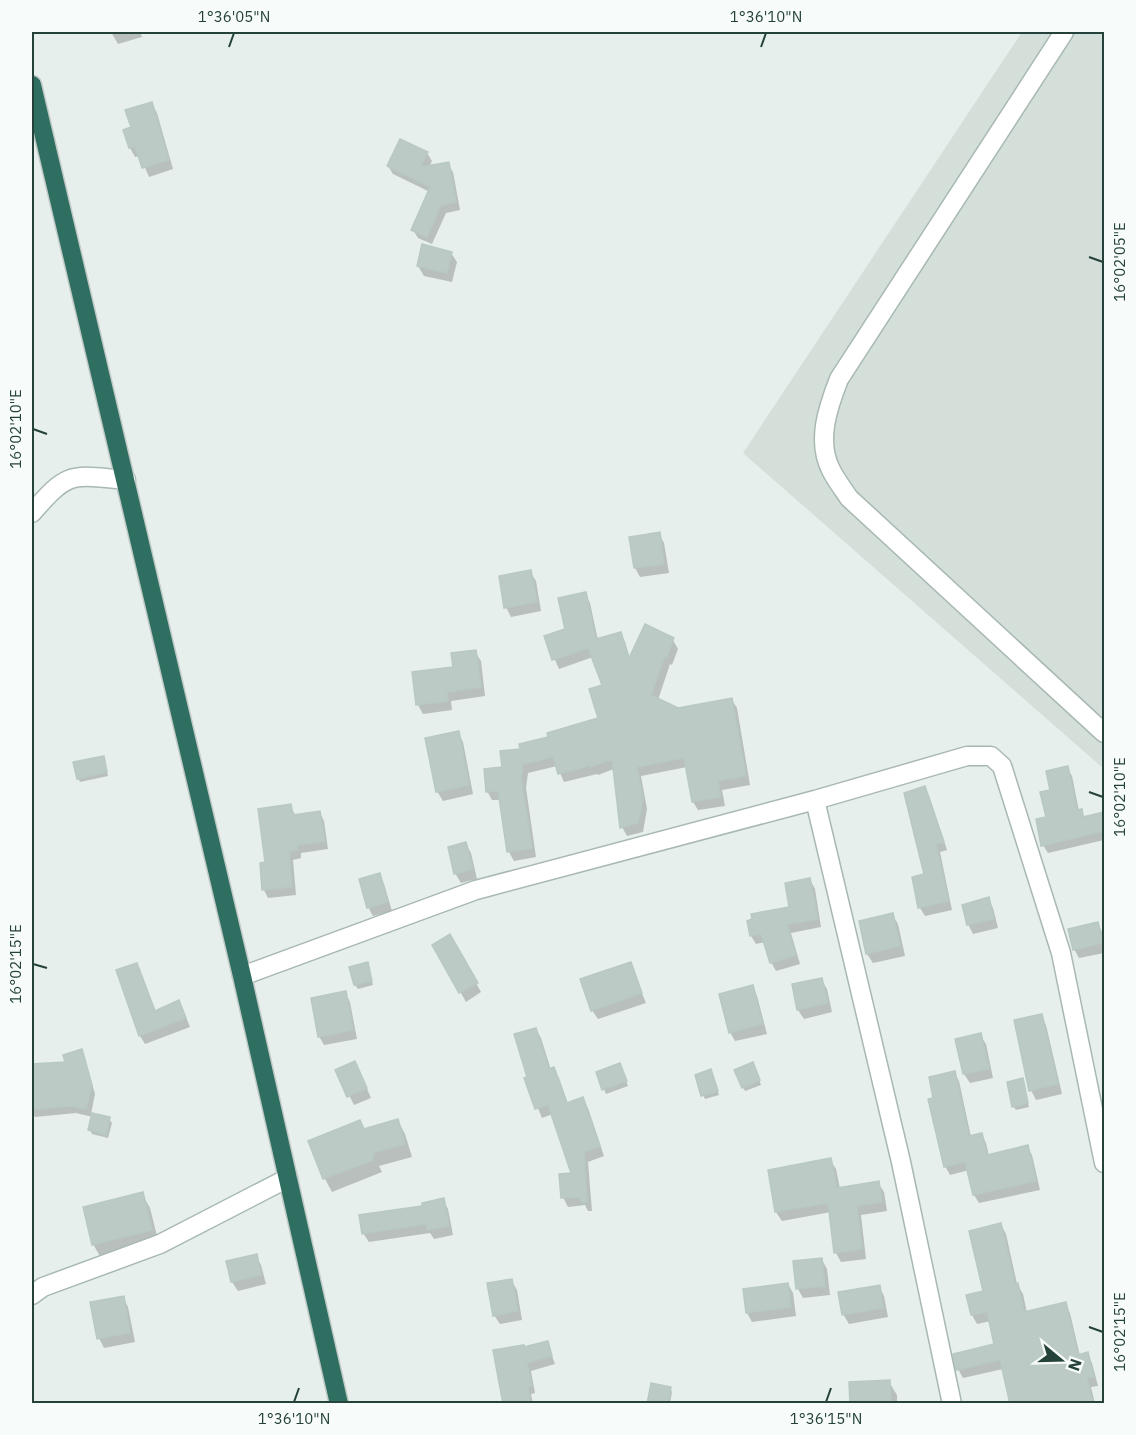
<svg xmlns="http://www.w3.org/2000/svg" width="1136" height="1435" font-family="'IBM Plex Sans',sans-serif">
<rect width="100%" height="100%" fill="#e6efeb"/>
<path fill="#d4dfda" d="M1022 32H1104V769L743 453Z"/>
<path fill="#0003" d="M111 32H140L142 37 118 44Z
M152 104 157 113 173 169 149 177 140 156 135 157 130 148 125 131 132 128Z
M427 153 432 161 429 167 448 164 453 172 460 210 446 213 432 244 418 238 413 230 430 192 393 174 388 166Z
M451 253 457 262 452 282 424 276 418 266Z
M659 534 664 543 669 573 640 577 635 568 631 538Z
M530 572 536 581 541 611 511 617 506 607Z
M585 594 590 603 598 640 620 634 625 642 630 659 673 640 678 649 672 665 670 664 658 700 678 710 732 700 737 708 750 785 722 790 725 806 698 810 693 802 687 767 641 776 647 809 643 832 627 836 622 827 614 769 598 775 597 774 564 782 557 766 528 773 526 788 536 857 514 861 509 852 501 800H492L487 791 503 769 522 750 600 719 604 686 593 657 559 669 545 637 566 630Z
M475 652 481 661 485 696 451 701 452 710 423 714 418 705 414 673 454 668Z
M458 733 463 742 473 794 443 801 437 791Z
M103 758 108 776 80 782 78 778Z
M1067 768 1072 776 1079 811 1081 810 1085 818 1104 813V840L1048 853 1043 845 1051 791Z
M924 788 929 796 947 850 940 852 952 910 925 916 920 908 913 878 926 875Z
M290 806 296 816 320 813 324 821 328 849 301 853V858L293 860 296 895 268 898 264 890 267 864Z
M466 844 471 853 477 879 461 883 455 873Z
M379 875 384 884 392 911 373 916 368 907Z
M810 880 815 889 821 927 791 933 800 964 776 971 771 962 765 942 756 944 751 936 791 908Z
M988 899 993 908 998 928 973 934 968 924Z
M892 914 898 924 905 956 873 963 867 954Z
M1097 924 1103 933 1104 953 1079 958 1074 949Z
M450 936 481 992 466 1002 434 945Z
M137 964 156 1012 183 1010 190 1027 145 1044 140 1036 118 971Z
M367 964 373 985 358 989 355 985Z
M630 964 646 1003 598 1019 592 1010Z
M821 979 827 989 832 1012 804 1019 798 1010Z
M752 987 757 996 767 1034 735 1041 730 1032Z
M345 992 350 1002 357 1039 324 1045 319 1036Z
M1041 1015 1046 1025 1062 1094 1036 1100 1031 1090Z
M536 1029 541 1038 551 1070 554 1069 559 1078 568 1104 582 1099 588 1108 604 1156 588 1162 592 1211H588L585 1205 568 1207 563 1197 573 1174 553 1114 542 1118 526 1079 529 1078Z
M980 1035 986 1044 993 1078 970 1083 964 1074 957 1040Z
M81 1051 85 1059 95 1094 91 1114 109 1119 112 1123 108 1138 92 1134 90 1130 93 1117 76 1113 35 1117 32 1111V1066L67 1064Z
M755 1068 761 1085 745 1091 743 1087Z
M622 1069 628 1086 606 1094 598 1073Z
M337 1071 360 1072 371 1098 354 1105Z
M711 1071 719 1095 705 1099 703 1095Z
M954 1073 959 1081 971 1137 982 1135 986 1143 989 1156 1027 1147 1032 1155 1040 1190 979 1203 974 1195 969 1170 950 1175 945 1166 935 1099Z
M1022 1080 1029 1107 1016 1110 1013 1106Z
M398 1121 405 1134 412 1157 379 1166 382 1172 332 1192 325 1179 310 1142Z
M830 1160 836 1169 840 1189 878 1183 884 1192 887 1211 861 1215 866 1259 841 1262 836 1253 831 1212 782 1221 776 1212Z
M142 1194 150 1208 159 1244 101 1258 93 1244Z
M443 1200 448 1209 453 1235 434 1239 430 1233 369 1242 363 1233Z
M1001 1225 1006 1234 1017 1284 1023 1294 1027 1313 1065 1304 1070 1313 1080 1356 1087 1354 1092 1363 1098 1386 1091 1387 1095 1404H1055L1003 1369 963 1378 958 1369 996 1345 991 1321 977 1324 972 1315 968 1296 985 1292Z
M256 1256 261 1265 266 1284 238 1291 232 1282Z
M822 1260 827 1269 830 1295 803 1298 798 1289Z
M511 1280 517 1290 522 1320 500 1324 494 1315Z
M788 1284 793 1293 796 1316 752 1322 747 1313 744 1290Z
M879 1286 884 1296 888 1317 849 1324 843 1314Z
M123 1297 128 1307 135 1342 104 1348 99 1338Z
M547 1342 555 1364 531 1371 535 1393 531 1394 533 1404H504L524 1349Z
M889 1382 897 1395V1404H852Z
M670 1388 672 1392 670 1404H649Z"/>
<path fill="#bbcac4" stroke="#b8c9c2" stroke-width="1.5" d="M152 102 169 160 142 168 135 146 129 148 123 130 131 127 125 110Z
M400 139 428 152 420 167 449 162 456 202 441 205 427 237 411 230 430 187 387 166Z
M422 244 452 252 447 273 417 266Z
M660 532 664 564 634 568 629 537Z
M531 570 537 602 504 608 499 576Z
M586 592 596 639 621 632 629 658 645 624 674 638 667 657 665 656 651 695 678 708 732 698 746 776 718 781 721 797 692 802 684 758 637 767 643 799 638 823 620 828 612 759 591 767V765L558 774 553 757 523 764 521 778 532 848 507 852 498 791 486 792 484 769 502 767 500 751 520 749 519 744 548 737 547 733 598 718 589 689 602 685 588 648 552 660 544 636 565 629 558 598Z
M476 650 481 687 447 692 448 701 416 705 412 672 453 667 451 653Z
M459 731 469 785 436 792 425 738Z
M104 756 107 772 77 779 73 762Z
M1068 766 1077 810 1082 809 1083 817 1104 812V831L1041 846 1036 819 1046 817 1040 792 1050 790 1046 771Z
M925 786 944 842 936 844 949 901 918 908 912 877 924 874 904 793Z
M291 804 293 815 320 811 325 841 297 845 298 850 289 851 292 887 262 890 260 863 265 862 258 809Z
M466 842 473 869 454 874 448 847Z
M380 873 388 902 367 908 359 879Z
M810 878 818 919 787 924 796 955 770 963 761 934 750 936 747 921 752 919 751 914 789 907 785 883Z
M989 897 994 919 967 925 962 905Z
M893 913 900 946 866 954 859 921Z
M1098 922 1103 943 1073 950 1068 929Z
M450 934 478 983 459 993 432 945Z
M368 962 372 981 354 985 349 967Z
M631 962 642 993 591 1011 580 979Z
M137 963 155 1011 179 1000 186 1018 139 1036 116 970Z
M822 978 828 1003 797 1010 792 984Z
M753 985 763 1024 729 1033 719 994Z
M346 991 353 1030 318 1037 311 998Z
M1042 1014 1058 1084 1029 1091 1014 1020Z
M536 1028 549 1069 554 1067 567 1103 583 1097 600 1146 584 1152 587 1202 582 1203 579 1197 561 1198 559 1174 571 1173 548 1105 535 1109 524 1078 527 1077 514 1034Z
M981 1033 989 1069 963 1074 955 1039Z
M82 1049 92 1085 86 1109 71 1106 32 1110V1064L65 1062 63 1055Z
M355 1061 367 1088 347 1097 335 1070Z
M753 1062 760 1080 742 1088 734 1070Z
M620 1063 627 1081 602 1090 596 1072Z
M711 1069 718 1091 701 1096 695 1075Z
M955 1071 969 1136 982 1133 987 1155 1028 1145 1036 1181 973 1195 965 1162 944 1167 928 1099 933 1098 929 1077Z
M1023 1078 1028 1103 1012 1107 1007 1082Z
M92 1113 110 1117 106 1135 88 1130Z
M398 1119 405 1144 373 1153V1160L323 1179 308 1141 360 1120 364 1129Z
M831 1158 837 1188 879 1181 882 1202 857 1206 862 1249 834 1253 828 1203 775 1212 768 1170Z
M143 1192 152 1230 92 1245 83 1207Z
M444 1198 449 1226 427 1230 426 1224 362 1234 359 1215 422 1206V1203Z
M1001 1223 1015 1284 1018 1283 1024 1312 1066 1302 1078 1355 1088 1352 1094 1377 1087 1378 1093 1404H1010L1000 1360 956 1370 953 1354 994 1344 987 1312 971 1315 966 1295 983 1291 969 1231Z
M257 1254 261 1275 231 1282 226 1261Z
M822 1258 825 1286 796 1289 793 1261Z
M512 1279 518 1311 493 1316 487 1283Z
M788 1283 791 1307 746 1313 743 1289Z
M880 1285 883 1308 842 1315 838 1292Z
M124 1296 130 1333 97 1339 90 1302Z
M548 1341 552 1356 527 1363 532 1386 528 1387 531 1404H503L493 1350 524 1345V1347Z
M890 1380 891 1404H850L849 1382Z
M651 1383 671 1387 668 1404H647Z"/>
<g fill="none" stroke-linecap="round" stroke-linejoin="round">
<g stroke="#a8b8b2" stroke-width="21">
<path id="minor" d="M1064 32 839 379C828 407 816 441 831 470 836 480 843 489 849 498L1104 733
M32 513C69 470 71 475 126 480
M815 800 901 1162 952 1404
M242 976 476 890 815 800 967 756H991L1002 766 1061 953 1104 1163
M32 1295 43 1287 160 1244 288 1178"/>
</g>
<g stroke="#c2cac8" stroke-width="21">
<path id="highway" d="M32 85 242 976 339 1404"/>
</g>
<use href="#minor" stroke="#fff" stroke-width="18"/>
<use href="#highway" stroke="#2f6f62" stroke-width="18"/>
</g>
<path fill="none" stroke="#24423a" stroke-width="2" d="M229 47 234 33M761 47 766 33M1089 257 1103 262M33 429 47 434M1089 792 1103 797M33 964 47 968M1089 1327 1103 1332M294 1402 299 1388M826 1402 831 1388"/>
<rect width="1136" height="1435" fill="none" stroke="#f7fbf9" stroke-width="66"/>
<g transform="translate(1061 1360) rotate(109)" stroke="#f7fbf9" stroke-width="4.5" paint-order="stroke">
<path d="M0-4.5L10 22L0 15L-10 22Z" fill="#24423a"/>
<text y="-9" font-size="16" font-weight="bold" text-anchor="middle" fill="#24423a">N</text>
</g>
<rect x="33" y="33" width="1070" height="1369" fill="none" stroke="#24423a" stroke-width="2"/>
<g font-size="15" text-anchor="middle" fill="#24423a">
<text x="234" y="22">1°36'05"N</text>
<text x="766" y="22">1°36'10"N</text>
<text transform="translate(1120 262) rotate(-90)" y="5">16°02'05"E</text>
<text transform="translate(16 429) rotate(-90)" y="5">16°02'10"E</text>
<text transform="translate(1120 797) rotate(-90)" y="5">16°02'10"E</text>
<text transform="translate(16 964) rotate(-90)" y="5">16°02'15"E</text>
<text transform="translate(1120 1332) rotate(-90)" y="5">16°02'15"E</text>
<text x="294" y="1424">1°36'10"N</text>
<text x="826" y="1424">1°36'15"N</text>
</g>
</svg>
